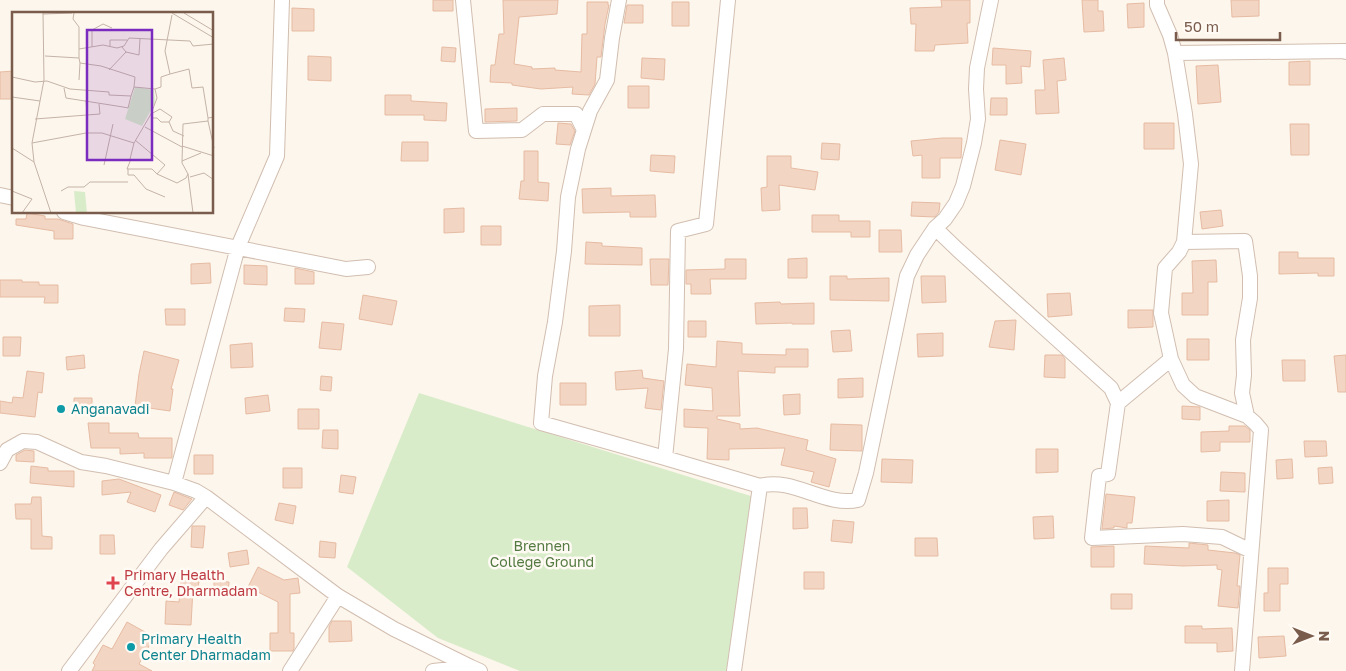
<svg xmlns="http://www.w3.org/2000/svg" width="1346" height="671" font-family="'Golos Text',sans-serif">
<rect width="100%" height="100%" fill="#fdf6ec"/>
<path fill="#d8ecc9" d="M419 393 754 497 726 671H520L438 638 347 567Z"/>
<path fill="#f3d5c3" stroke="#e6bba3" d="M433 0H453V11H433Z
M503 0H558L557 14 519 17 514 64 532 67V69L555 68V70L581 72 582 34H587V2H608V5H609L605 24 601 57H597L595 84 589 95 572 94 573 87 541 89 512 85V83L490 82 491 65H495L499 34H504Z
M941 0H970V23H967L968 43 935 45 934 51H915L916 24H911L910 8 942 7Z
M1082 0H1098V11H1103L1104 31 1084 32Z
M1231 0H1259V16L1232 17Z
M672 2H689V26H672Z
M1144 3V27L1128 28 1127 4Z
M627 5H643V23H624Z
M292 8 314 9V31H292Z
M442 47 456 48 455 62 441 61Z
M993 48 1031 51 1030 67 1021 66 1022 83 1006 84V65H992Z
M308 56 331 57V81L308 80Z
M642 58 665 59 664 80 641 78Z
M1064 58 1066 80 1057 81 1059 113 1036 114 1035 90H1045L1043 60Z
M1310 61V85H1289V62Z
M1218 65 1221 102 1198 104 1196 66Z
M14 71V99H0V72Z
M628 86H649V108H628Z
M385 95H411V101L447 103 446 121 424 120V115H385Z
M991 98H1007V115H990Z
M517 108V121L485 122V109Z
M558 123 571 124 575 131 570 145 556 144Z
M1144 123H1174V149H1144Z
M1290 124H1309V155H1291Z
M942 138H962L961 158H940V178H922V155L913 156 911 141Z
M1000 140 1026 144 1021 175 995 170Z
M402 142H428V161H401Z
M822 143 840 144 839 160 821 159Z
M524 151H538V182L549 183 548 201 519 199 521 181H524Z
M651 155 675 156 674 173 650 171Z
M767 156H791V168L818 172 815 190 779 185 780 210 762 211 761 188 767 187Z
M611 188V196L655 195 656 217H630V212L583 213 582 189Z
M912 202 940 203 939 212 935 217 911 216Z
M464 208V232L444 233V209Z
M1221 210 1223 226 1202 229 1200 212Z
M27 213 45 216V219H58L73 224V239H54V231L16 225V219H26Z
M812 215H839V221H870V237H851V232H812Z
M481 226H501V245H481Z
M879 230H901L902 252H879Z
M586 242 602 243V246L642 248V265L585 264Z
M1279 252H1298V258H1334V276H1318V273L1279 274Z
M807 258V278H788V259Z
M650 259H669L668 285H651Z
M725 259H746V279H710L711 294H691V284H686V270L725 269Z
M1216 260 1217 282H1208V315H1182V293H1193L1192 261Z
M210 263 211 283 191 284V264Z
M244 265 267 266V285L244 284Z
M295 268 314 272V284H295Z
M830 276H847V279L889 278V301L830 300Z
M921 276H945L946 302 922 303Z
M0 280H22V282H39V285H58V303H44L45 297H0Z
M1070 293 1072 315 1048 317 1047 294Z
M363 295 397 301 392 325 359 319Z
M780 302 781 304 814 303V324H792V323L756 324 755 303Z
M620 305V336H589V306Z
M285 308 305 309 304 322 284 321Z
M165 309H185V325H166Z
M1128 310H1153V327L1128 328Z
M1016 320 1014 350 989 347 995 321Z
M688 321H706V337H688Z
M322 322 344 324 341 350 319 348Z
M850 330 852 351 833 352 831 331Z
M943 333V356L918 357 917 334Z
M3 337H21L20 356H3Z
M1187 339H1209V360H1187Z
M717 341 742 343V354L786 355V349H808V367H775V373L738 371 740 416H717V419L740 424V429L757 428 808 440 806 450 836 459 829 487 811 482 814 472 781 465 785 448 729 449V460L707 459 708 428 684 427V409L713 411 712 388 685 385 687 364 716 367Z
M252 343 253 367 231 368 230 345Z
M144 351 179 360 171 389H173L170 411 135 406 139 374Z
M84 355 85 368 67 370 66 357Z
M1045 355H1062L1065 359V378L1044 377Z
M1346 355V392H1338L1334 356Z
M1282 360H1305V381H1283Z
M642 370 643 378 664 381 661 410 645 408 648 388 616 390 615 372Z
M27 371 44 373 42 393 38 392 35 417 0 413V401L12 403 13 397 23 398Z
M321 376 332 377 331 391 320 390Z
M863 378V397L838 398V379Z
M560 383H586V405H560Z
M800 394V414L784 415 783 395Z
M268 395 270 411 246 414 245 398Z
M74 398H92V411H74Z
M1182 406 1200 407V420L1182 419Z
M298 409H319V429H298Z
M88 423H109V433H138L139 438H172V458H144V453L120 454V448H91Z
M831 424 862 425V451L830 450Z
M1229 426H1245L1250 430V442H1220V451L1201 452V432L1229 431Z
M323 430H338V449L322 448Z
M1304 441H1326L1327 456 1305 457Z
M1036 449H1058V472L1036 473Z
M25 450 34 451V462L16 461V455Z
M194 455H213V474H194Z
M882 459 913 460 912 483 881 482Z
M1292 459 1293 478 1277 479 1276 460Z
M31 466 48 468V471H74V487L30 483Z
M1332 467 1333 483 1319 484 1318 468Z
M283 468H302V488H283Z
M1221 472 1245 473V492L1220 491Z
M341 475 356 477 353 494 339 492Z
M119 479 161 495 155 512 127 502 131 492 102 495V481Z
M174 492 192 499 183 510 169 505Z
M1106 494 1135 497 1132 523H1127V528L1114 526V528L1102 529Z
M32 497H41L42 536 52 537V549H31V519H16L15 504H31Z
M1229 500V521H1207V501Z
M279 503 296 506 293 524 275 520Z
M793 508H807L808 528 793 529Z
M1053 516 1054 538 1034 539 1033 517Z
M833 520 854 522 852 543 831 541Z
M192 526H205L203 548 191 547Z
M100 535H114L115 554H100Z
M915 538H937L938 556H915Z
M320 541 336 543 335 558 319 557Z
M1189 543 1208 545V550L1235 553 1240 555 1237 586H1240L1238 608 1218 606 1222 570 1217 569V565L1183 566 1144 564 1145 546 1189 548Z
M1114 546V567H1091V547Z
M247 550 249 564 230 567 228 553Z
M258 567 284 580 298 578 300 593 290 594V633H294V648L293 651H270V633H278V602L248 587Z
M1268 568H1288V584H1280V611H1264V593H1268Z
M804 572H824V589H804Z
M182 573 200 575 198 588H193L191 625 165 624 166 601 179 602Z
M214 581 229 582 228 597H214Z
M1111 594H1132V609H1111Z
M332 621H351L352 641 329 642V627Z
M127 622 154 637 139 664 152 671H92L95 665 93 663 103 645 112 649Z
M1185 626H1202V629L1232 628 1233 651 1217 652V643H1185Z
M1284 636 1286 656 1259 658 1258 637Z"/>
<g fill="none" stroke-linecap="round" stroke-linejoin="round">
<g stroke="#d1beb0" stroke-width="16">
<path id="minor" d="M282 0 277 156 238 247 174 483 196 491 206 497 338 596 394 629 471 667 480 671
M463 0 476 131 522 130 543 114H576L584 130
M619 0 612 38 607 80 590 111 578 149 568 197 564 251 555 322 545 376 541 423 665 458
M728 0 706 224 678 231 676 349 665 458 760 486 734 671
M1157 0V5L1170 35 1175 53 1185 114 1191 164 1184 242 1179 252 1165 268 1161 313 1171 359 1183 385 1195 396 1247 416 1255 423 1261 430 1242 671
M1175 53 1345 51 1346 52
M0 195 14 198
M64 212 84 218 346 269 368 267
M935 228 958 250 1111 388 1118 403 1171 359
M1184 242 1245 241 1250 276V298L1243 340 1244 375 1242 393 1247 416
M1118 403 1108 474 1099 476 1092 538 1183 534 1222 537 1251 551
M0 463 7 450 23 441 37 442 81 462 106 466 174 483
M760 486C794 477 824 507 858 500L866 473 907 276 917 255 935 228 945 219 956 203 963 186 974 143 978 119 976 89 977 68 991 0
M69 671 161 549 206 497
M290 671 338 596
M433 671 471 667V668"/>
</g>
<use href="#minor" stroke="#fff" stroke-width="14"/>
</g>
<g fill="#0f9aa8" stroke="#fffaf3" stroke-width="2">
<circle cx="61" cy="409" r="5"/>
<circle cx="131" cy="647" r="5"/>
</g>
<path fill="#e0444e" stroke="#fffaf3" stroke-width="2" d="M110.5 575.5h5v5h5v5h-5v5h-5v-5h-5v-5h5z"/>
<g text-anchor="middle" stroke-width="5" stroke-linejoin="round" paint-order="stroke">
<g font-size="14" fill="#0d838f" stroke="#fffaf3" text-anchor="start">
<text x="71" y="414">Anganavadi</text>
<text x="141" y="644">Primary Health<tspan x="141" dy="16">Center Dharmadam</tspan></text>
</g>
<g font-size="14" fill="#537a41" stroke="#fffaf3">
<text x="542" y="551">Brennen<tspan x="542" dy="16">College Ground</tspan></text>
</g>
<g font-size="14" fill="#be3a42" stroke="#fffaf3" text-anchor="start">
<text x="124" y="580">Primary Health<tspan x="124" dy="16">Centre, Dharmadam</tspan></text>
</g>
</g>
<g transform="translate(12 12)">
<rect width="201" height="201" fill="#fdf6ec"/>
<path d="M123 75 142 78 143 91 130 114 113 107ZM62 179 73 180 75 201H64Z" fill="#d8ecc9"/>
<path fill="none" stroke="#c5b3a7" stroke-width="1" d="M31 1 32 68 20 131 22 150 39 201M62 1 61 7 67 15V37M160 1 202 26M172 1 202 19M31 2 60 1M160 3 153 39 158 62 177 57 180 76 191 75 196 106 202 105M98 34V28H115M80 35V18L91 12 100 16M114 40 127 43 128 27M33 44 67 46V37L91 33 105 36 112 34 117 26 178 29 181 34 202 32M67 46 68 51 89 54 123 65 122 75M97 58 114 40 110 35M0 65 23 70 35 69 58 77 97 80V83L119 84 122 75 143 77M67 68 68 51M52 76 54 86 111 95 116 96 119 84M0 85 28 89M74 88 75 103M23 107 88 102 87 92M196 109 202 136M157 110 160 105 148 97 139 102 140 106H145L149 110H157L161 119 172 124M133 115 170 135M123 128 153 153 145 162 165 171 174 166 176 162 170 151 171 112 196 109V106M20 131 74 121H90L122 131 139 102 145 86 143 77 149 75V65L158 62M170 134 202 144M0 136 22 150M118 147 122 131M119 147 115 157H140L145 162M170 149 189 141M92 153 101 112M116 157V163H122L134 177 153 185M176 162 181 201M178 165 192 161 202 168M0 179 20 187 10 201M49 179 56 175H72L78 170H116"/>
<path fill="#7b2cbf" fill-opacity="0.15" stroke="#7b2cbf" stroke-width="2.5" d="M75 18H140V148H75Z"/>
<rect width="201" height="201" fill="none" stroke="#7a5c4d" stroke-width="2.5"/>
</g>
<g transform="translate(1311 636) rotate(90)" stroke="#fffaf3" stroke-width="4" paint-order="stroke">
<path d="M0-4L9 19L0 12L-9 19Z" fill="#7a5c4d"/>
<text y="-8" font-size="14" font-weight="bold" text-anchor="middle" fill="#7a5c4d">N</text>
</g>
<path d="M1176 32v8h104v-8" fill="none" stroke="#7a5c4d" stroke-width="2.5"/>
<text x="1184" y="32" font-size="15" fill="#7a5c4d" stroke="#fffaf3" stroke-width="4" paint-order="stroke">50 m</text>
</svg>
